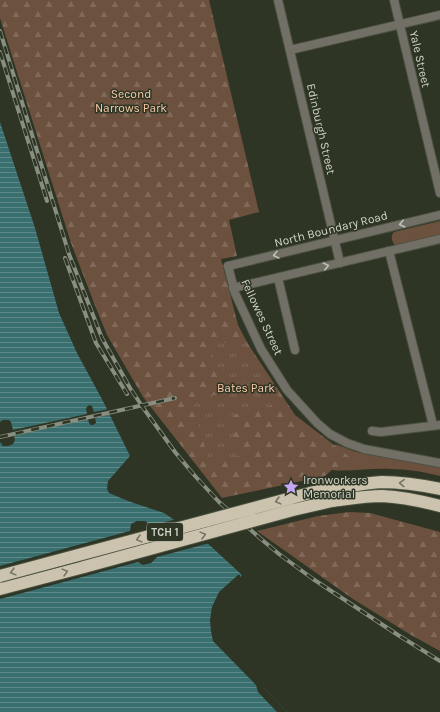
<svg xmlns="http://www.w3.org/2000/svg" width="440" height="712" font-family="Karla,sans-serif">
<defs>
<pattern id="forest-firs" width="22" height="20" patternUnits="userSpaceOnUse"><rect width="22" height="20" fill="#6c513e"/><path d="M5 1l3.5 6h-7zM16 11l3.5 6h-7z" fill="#806959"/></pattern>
<pattern id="park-tufts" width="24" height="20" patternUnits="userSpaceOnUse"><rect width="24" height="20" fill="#6c513e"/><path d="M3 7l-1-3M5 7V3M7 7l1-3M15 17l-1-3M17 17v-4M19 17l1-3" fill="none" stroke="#806959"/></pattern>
<pattern id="water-rules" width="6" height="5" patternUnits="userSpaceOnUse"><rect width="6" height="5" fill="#3a6f6f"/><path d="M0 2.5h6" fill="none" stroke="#5f8989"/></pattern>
</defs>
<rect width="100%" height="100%" fill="#2e3524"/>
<path fill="#6c513e" d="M440 221V235L397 246 395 245C392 242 390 236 394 232Z
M335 444 356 452 440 467V476C424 472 408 469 391 469 371 468 351 472 332 470Z"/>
<path fill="url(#forest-firs)" d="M0 0H209L259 212 229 220 237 256 221 259 238 325 248 344 295 415 351 458 349 465 334 468 325 476 222 498 143 397 107 335 94 303 71 243 0 18Z
M349 512 370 513 440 532V651L411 635 353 599 257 531 318 516Z"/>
<path fill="url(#park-tufts)" d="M242 339 284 403 228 416 239 456 209 463 193 401 222 393 210 346Z"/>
<path fill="url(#water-rules)" d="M0 122 35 228 59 313 77 353 104 403 130 456 108 481 107 489 109 493 128 501 164 513 204 540 242 575 225 595 216 611V627L222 643 264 685V688L287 712H0Z"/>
<path fill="#2e3524" d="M89 405 92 406 94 412 109 409 112 414 95 418 96 423 93 425H91L89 423 88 419 14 436 15 440 13 444 8 446H3L0 442V422L3 420H9L11 422 13 430 87 414 86 408Z
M177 519 210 543 157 557 151 563 143 565 138 562 0 599V566L130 531 131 524 137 521H145L149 524 150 526Z
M238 575H240V579L226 597 218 612V627L221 637 223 642 264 684V688L287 712H277L258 692 256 685 213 641 211 631 210 620 212 607 219 592Z"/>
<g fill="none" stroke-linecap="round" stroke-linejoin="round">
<g stroke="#4b5242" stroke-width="10">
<path id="minor" d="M278 0 340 263
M394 0 440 193
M290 50 440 15
M389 251 433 425
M228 266 235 293 261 349 287 390 317 423 330 434 347 443 364 449 440 463
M278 278 295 350
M372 431 381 432 440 425"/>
</g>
<g stroke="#4b5242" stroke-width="10">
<path id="tertiary" d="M228 266 440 215
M233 288 440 239"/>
</g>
<g stroke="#4b5242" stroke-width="14">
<path id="motorway" d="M330 489C347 487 364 483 382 482 402 482 421 485 440 489
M332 501C348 499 365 496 382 496 402 497 421 501 440 506
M0 589 84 567"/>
</g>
<use href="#minor" stroke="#726f66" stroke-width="8"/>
<use href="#tertiary" stroke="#726f66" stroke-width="8"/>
<use href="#motorway" stroke="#cbc3ad" stroke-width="12"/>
<g stroke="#888e80" stroke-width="4">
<path id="rail" d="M0 31 69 254 102 338 130 388 144 409 175 452 195 476 219 502 261 539 279 554 313 579 398 635 440 661
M0 52 47 201
M65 258 96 343 127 394
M0 437 175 398"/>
</g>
<use href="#rail" stroke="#2e3524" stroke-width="2.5" stroke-dasharray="8" stroke-linecap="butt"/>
<g stroke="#4b5242" stroke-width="14" stroke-linecap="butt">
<path id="motorway-bridge" d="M84 567 293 510 332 501
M0 576 310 493 330 489"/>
</g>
<use href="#motorway-bridge" stroke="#cbc3ad" stroke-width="12"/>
</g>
<defs><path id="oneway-chevron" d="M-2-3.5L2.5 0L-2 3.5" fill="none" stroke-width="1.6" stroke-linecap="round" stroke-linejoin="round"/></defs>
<g stroke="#bdc1b6">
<use href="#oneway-chevron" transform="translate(402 224) rotate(167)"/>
<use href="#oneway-chevron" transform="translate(276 255) rotate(166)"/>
<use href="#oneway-chevron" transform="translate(326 266) rotate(-13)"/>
</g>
<g stroke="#757562">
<use href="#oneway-chevron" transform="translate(402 483) rotate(-177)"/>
<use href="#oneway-chevron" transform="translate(278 501) rotate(165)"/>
<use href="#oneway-chevron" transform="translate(203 535) rotate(-15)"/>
<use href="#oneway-chevron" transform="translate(139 539) rotate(165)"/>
<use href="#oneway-chevron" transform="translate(13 572) rotate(165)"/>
<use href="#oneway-chevron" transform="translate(65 572) rotate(-15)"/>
</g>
<defs>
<g id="sight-bare" transform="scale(1.2)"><path d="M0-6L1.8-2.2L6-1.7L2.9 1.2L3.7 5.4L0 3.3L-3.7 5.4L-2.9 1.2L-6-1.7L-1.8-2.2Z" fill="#c3a7f2" stroke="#2e3524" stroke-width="2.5" paint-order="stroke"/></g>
</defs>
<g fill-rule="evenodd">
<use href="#sight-bare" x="291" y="487"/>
</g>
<g text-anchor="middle" stroke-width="3" stroke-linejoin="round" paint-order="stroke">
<rect fill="#2e3524" stroke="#9fa598" stroke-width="1" x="147" y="523" width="36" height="18" rx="3"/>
<g font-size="11" font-weight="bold" fill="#d0d5ca">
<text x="165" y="536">TCH 1</text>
</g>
<g font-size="12" fill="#d0d5ca" stroke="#2e3524">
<text transform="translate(420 59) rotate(77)" y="4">Yale Street</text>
<text transform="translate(321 129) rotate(77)" y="4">Edinburgh Street</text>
<text transform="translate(331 229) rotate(-14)" y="4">North Boundary Road</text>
<text transform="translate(262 317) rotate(65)" y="4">Fellowes Street</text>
</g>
<g font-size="12" fill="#f8c9a8" stroke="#2e3524">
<text x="131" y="98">Second<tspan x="131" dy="14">Narrows Park</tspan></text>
<text x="246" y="392">Bates Park</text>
</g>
<g font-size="12" fill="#d0d5ca" stroke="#2e3524" text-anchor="start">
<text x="303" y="484">Ironworkers<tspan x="303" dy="14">Memorial</tspan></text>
</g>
</g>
</svg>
